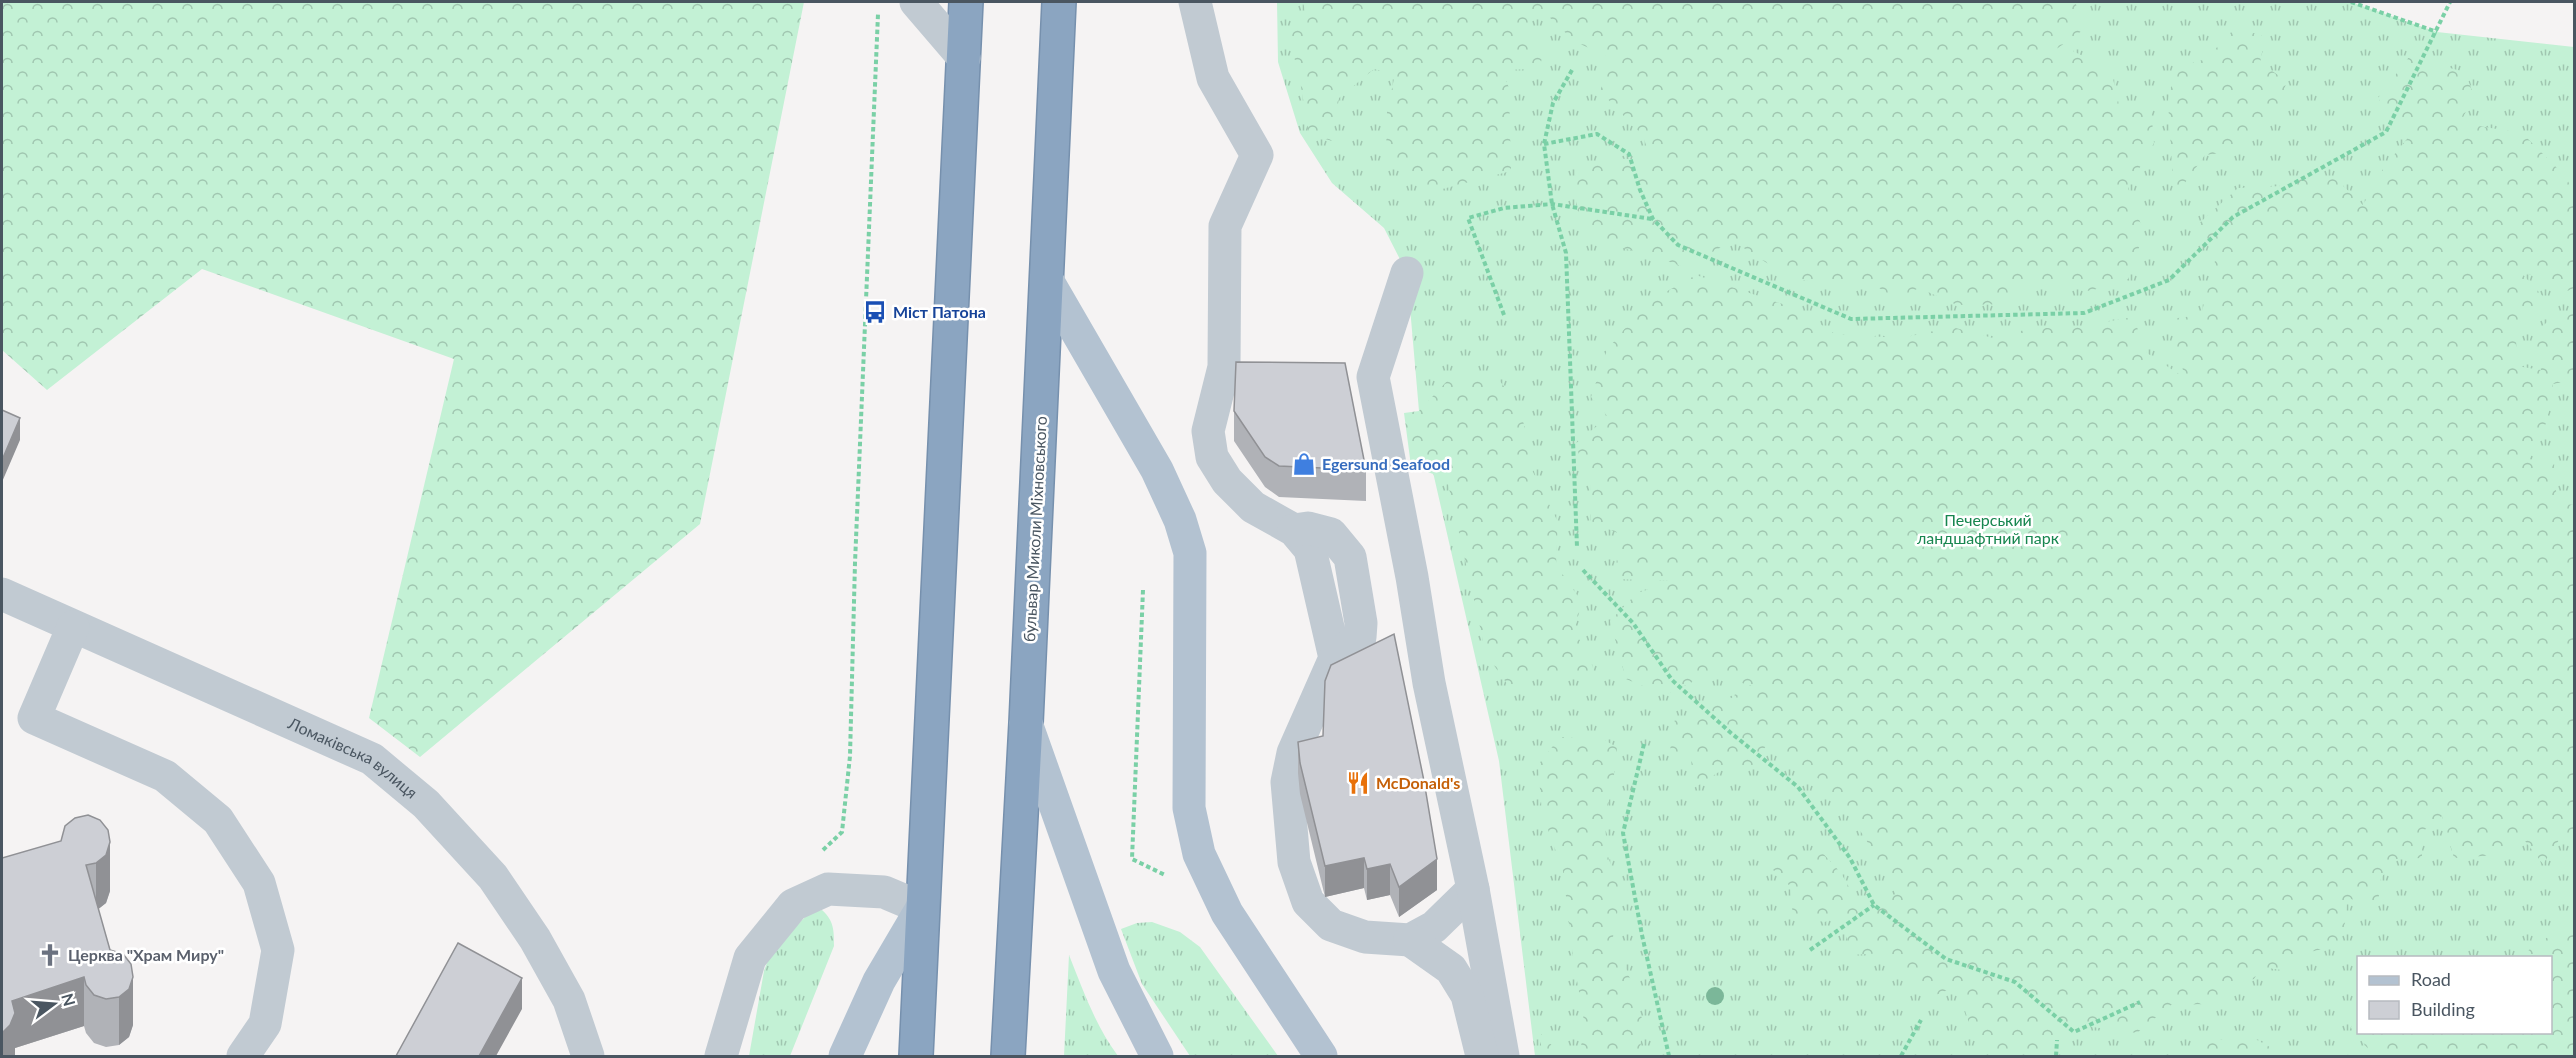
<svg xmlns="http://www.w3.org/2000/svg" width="2576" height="1058" font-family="Lato,sans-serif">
<defs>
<pattern id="grass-tufts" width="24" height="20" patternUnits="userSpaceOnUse" patternTransform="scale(1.5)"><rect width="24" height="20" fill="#c3f1d5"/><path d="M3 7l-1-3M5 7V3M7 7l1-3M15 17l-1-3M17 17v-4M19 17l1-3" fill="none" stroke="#a0c6b0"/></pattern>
<pattern id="forest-crowns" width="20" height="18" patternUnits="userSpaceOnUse" patternTransform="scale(1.5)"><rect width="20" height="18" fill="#c3f1d5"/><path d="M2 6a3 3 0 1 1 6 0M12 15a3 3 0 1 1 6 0" fill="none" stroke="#a0c6b0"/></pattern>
</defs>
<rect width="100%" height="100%" fill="#f5f3f3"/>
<path fill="url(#grass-tufts)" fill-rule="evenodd" d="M1277 2H2351L2437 32 2574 47V1056H1535L1499 761 1419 411 1407 273 1384 228 1332 183 1300 133 1278 62ZM2358 958H2550V1032H2358Z
M822 910C834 921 834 930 834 946L790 1056H749L764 971 771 952 810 912Z
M1152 922 1180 932 1200 947 1278 1056H1190L1142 984 1121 929 1137 923Z
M1069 955C1083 990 1095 1025 1118 1056H1064Z"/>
<path fill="url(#forest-crowns)" d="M2 2H804L700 524 420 757 369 718 454 359 202 269 47 390 2 350Z
M1303 2H2075L2086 28 2055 50 2073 51 2111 70 2119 105 2151 109 2154 143 2128 188 2144 233 2128 279 2090 291 2032 279 2011 304 1957 305 1919 288 1896 299 1870 282 1832 285 1790 278 1733 241 1684 267 1650 255 1606 244 1577 210 1575 168 1606 158 1651 160 1643 136 1600 91 1612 59 1574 41 1543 11 1522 28 1544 51 1539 69 1502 70 1509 88 1511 171 1431 192 1386 158 1387 112 1395 74 1374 69 1339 98 1332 141 1309 134 1299 75 1287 31 1307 21Z
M2236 27 2265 37 2260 63 2287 81 2275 116 2237 151 2205 155 2174 198 2168 101 2175 68 2206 59Z
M2409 57 2465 72 2474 96 2460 123 2522 133 2566 177 2574 194V288L2565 292 2517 268 2546 300 2516 337 2517 366 2541 370 2534 334 2558 312 2574 313V380L2553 384 2547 421 2529 459 2554 463 2557 503 2574 505V834H2563L2543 864 2522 837 2497 855 2454 858 2442 816 2422 832V858L2396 859 2381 878 2377 911 2347 897 2346 918 2340 945 2301 954 2288 971 2261 967 2254 979 2230 984 2208 1004 2171 1005 2137 1033 2085 1026 2056 1036 2042 1054 2011 1052 2002 1056H1990L1971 1029 1957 986 1936 995 1887 953 1849 955 1844 911 1825 922 1793 917 1790 886 1771 868 1790 836 1803 855 1817 847 1841 873 1858 903 1896 894 1864 836 1822 781 1766 746 1747 773 1725 768 1694 788 1691 759 1670 751 1674 721 1724 702 1753 686 1709 674 1665 695 1626 679 1610 621 1637 593 1675 581 1613 579 1622 535 1591 521 1590 482 1575 444 1608 417 1591 397 1607 350 1646 303 1696 275 1797 309 1835 334 1902 338 1952 327 2004 341 2028 327 2066 329 2133 317 2147 353 2185 378 2170 319 2201 315 2216 257 2195 227 2238 188 2281 186 2304 174 2336 179 2363 205 2384 167 2407 139 2378 98Z
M1495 375 1521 408 1531 468 1558 522 1556 565 1582 602 1574 631 1589 655 1595 675 1534 673 1510 688 1486 654 1447 479 1411 466 1404 413 1419 411 1447 381Z
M1560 737 1604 740 1617 747 1614 775 1605 821 1607 854 1621 892 1613 937 1631 981 1642 1019 1640 1056H1580L1584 1021 1573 957 1563 871 1542 813 1538 765Z
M2574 920V1056H2374L2351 1028 2356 991 2358 990V1032H2550V958L2522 957 2531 948Z
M1540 1033 1562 1056H1542Z
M2248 1035 2279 1052 2318 1048 2356 1056H2179L2206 1042Z"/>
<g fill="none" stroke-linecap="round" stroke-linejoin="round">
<g stroke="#7690ad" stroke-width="36">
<path id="highway" d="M916 1056 966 2
M1008 1056 1026 723 1059 2"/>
</g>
<path stroke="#7ad0a6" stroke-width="4" stroke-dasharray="4.5 3" stroke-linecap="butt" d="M2351 2 2437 32
M1572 70 1553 103 1544 144 1552 204 1566 253 1577 547
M1544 144 1597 134 1629 154 1640 190 1653 219 1678 245 1851 319 2084 313 2169 280 2233 217 2386 132 2450 2
M1504 315 1468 218 1504 208 1552 204 1652 219
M1583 570 1633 623 1672 680 1731 733 1798 787 1850 858 1874 905 1946 959 2015 982 2074 1032 2140 1002
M1143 590 1132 859 1165 875
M1644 744 1623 833 1642 935 1669 1056
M823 850 842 832 850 756 855 563 878 14
M1810 950 1874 905
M1901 1056 1921 1020
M2056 1056 2057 1040"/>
<g stroke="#c1cad2" stroke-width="33">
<path d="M916 2 964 58"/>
<path d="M1195 2 1213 78 1257 155 1225 226 1224 367 1208 431 1212 457 1227 481 1253 507 1294 530 1310 549 1335 658 1293 753 1287 782 1294 862 1308 902 1331 925 1365 937 1410 940 1434 927 1473 889"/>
<path d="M1407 273 1373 377 1412 577 1429 683 1473 889 1503 1056"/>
<path d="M1294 530 1308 528 1331 534 1350 557 1361 623 1360 637 1335 658"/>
<path id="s1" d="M2 594 372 759 426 804 493 877 535 939 569 1000 588 1056"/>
<path d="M73 627 34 718 165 776 218 820 259 883 278 950 265 1024 243 1056"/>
<path d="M1410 940 1451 969 1467 995 1482 1056"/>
<path d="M721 1056 750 958 793 905 828 889 884 892 922 908"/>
</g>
<path stroke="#b3c2d1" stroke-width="33" d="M1047 280 1157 470 1180 520 1190 553 1189 808 1199 854 1227 913 1321 1056
M1026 723 1114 971 1157 1056
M845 1056 879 981 922 908"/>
<use href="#highway" stroke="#8ba5c1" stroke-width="33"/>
</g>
<circle fill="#7bb799" cx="1715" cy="996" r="9"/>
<path fill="#b0b2b7" d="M1234 411 1366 470V501L1279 497 1265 487 1234 441Z
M1298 742 1437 890 1399 917 1390 895 1367 900 1364 888 1325 897 1300 794 1298 773Z
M75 818 110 891 106 903 98 909 133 1025 129 1037 119 1045 106 1047 94 1043 86 1033 84 1026 15 1048V1056H2L61 841Z"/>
<path fill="#909195" d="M20 418V440L2 482V460Z
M110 842V891L106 903 96 911V863Z
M1364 858V888L1325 897V866Z
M1437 859V890L1399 917V887Z
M1390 864V895L1367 900V869Z
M84 977V1026L15 1048V1056H2V1033L12 1001Z
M133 977V1025L129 1037 119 1045V997Z
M522 978V1009L496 1056H479Z"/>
<path fill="#cdcfd5" stroke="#909195" stroke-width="1.5" d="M1236 362 1345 363 1366 470 1279 466 1265 457 1234 411Z
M2 410 20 418 2 460Z
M1394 634 1424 781 1437 859 1399 887 1390 864 1367 869 1364 858 1325 866 1300 763 1298 742 1323 736 1325 681 1331 665Z
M88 815 100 820 108 830 110 842 106 855 96 863 86 865 110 950 123 954 131 964 133 977 129 989 119 997 106 999 94 995 86 985 84 977 12 1001 15 1013 10 1025 2 1033V858L61 841 65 826 75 818Z
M458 943 522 978 479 1056H396Z"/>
<defs>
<g id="bus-bare" transform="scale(1.8)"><path d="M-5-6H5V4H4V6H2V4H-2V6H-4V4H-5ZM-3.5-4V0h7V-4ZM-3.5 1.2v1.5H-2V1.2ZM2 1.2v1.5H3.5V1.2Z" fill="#1a4fb4" stroke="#fff" stroke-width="2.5" paint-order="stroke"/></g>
<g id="shop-bare" transform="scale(1.8)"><path d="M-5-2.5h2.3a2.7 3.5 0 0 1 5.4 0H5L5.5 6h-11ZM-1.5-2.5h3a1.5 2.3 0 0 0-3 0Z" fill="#3f7fe0" stroke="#fff" stroke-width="2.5" paint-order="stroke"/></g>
<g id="restaurant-bare" transform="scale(1.8)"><path d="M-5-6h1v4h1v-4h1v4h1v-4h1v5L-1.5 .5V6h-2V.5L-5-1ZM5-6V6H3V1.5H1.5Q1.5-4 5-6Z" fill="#e8710a" stroke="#fff" stroke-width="2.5" paint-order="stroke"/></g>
<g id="church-bare" transform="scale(1.8)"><path d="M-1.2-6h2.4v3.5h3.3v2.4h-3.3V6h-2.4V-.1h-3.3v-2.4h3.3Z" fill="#6b7280" stroke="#fff" stroke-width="2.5" paint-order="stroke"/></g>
</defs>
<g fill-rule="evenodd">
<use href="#bus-bare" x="875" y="312"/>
<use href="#shop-bare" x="1304" y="464"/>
<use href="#restaurant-bare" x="1358" y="783"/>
<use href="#church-bare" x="50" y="955"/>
</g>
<g text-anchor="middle" stroke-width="5" stroke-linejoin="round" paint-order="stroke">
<g font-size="16" font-weight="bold" fill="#164399" stroke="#fff" text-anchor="start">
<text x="893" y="318">Міст Патона</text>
</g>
<g font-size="16" font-weight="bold" fill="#366cbe" stroke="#fff" text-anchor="start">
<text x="1322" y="470">Egersund Seafood</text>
</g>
<g font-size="16" fill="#17864f" stroke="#fff">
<text x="1988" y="526">Печерський<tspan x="1988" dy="18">ландшафтний парк</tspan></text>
</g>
<g font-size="16" fill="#4a5661" stroke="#fff">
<text transform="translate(1035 529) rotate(-87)" y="6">бульвар Миколи Міхновського</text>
<text dy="6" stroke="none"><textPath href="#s1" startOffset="388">Ломаківська вулиця</textPath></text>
</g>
<g font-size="16" font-weight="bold" fill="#c56008" stroke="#fff" text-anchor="start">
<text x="1376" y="789">McDonald's</text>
</g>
<g font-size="16" font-weight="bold" fill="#5b616d" stroke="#fff" text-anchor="start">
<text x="68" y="961">Церква "Храм Миру"</text>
</g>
</g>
<rect width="2576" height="1058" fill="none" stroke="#4a5661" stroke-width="6"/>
<rect x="2357" y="956" width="195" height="78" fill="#ffffff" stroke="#b7bbc0" stroke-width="1.5"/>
<rect x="2369" y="976" width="30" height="9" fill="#b3c2d1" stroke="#b7bbc0" stroke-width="1.5"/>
<text x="2411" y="986" font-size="18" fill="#4a5661">Road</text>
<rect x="2369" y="1001" width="30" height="18" fill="#cdcfd5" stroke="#b7bbc0" stroke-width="1.5"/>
<text x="2411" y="1016" font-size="18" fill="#4a5661">Building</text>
<g transform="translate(54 1004) rotate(74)" stroke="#ffffff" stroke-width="4.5" paint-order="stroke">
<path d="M0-4.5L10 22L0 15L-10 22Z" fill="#4a5661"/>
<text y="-9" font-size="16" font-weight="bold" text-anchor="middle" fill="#4a5661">N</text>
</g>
</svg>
